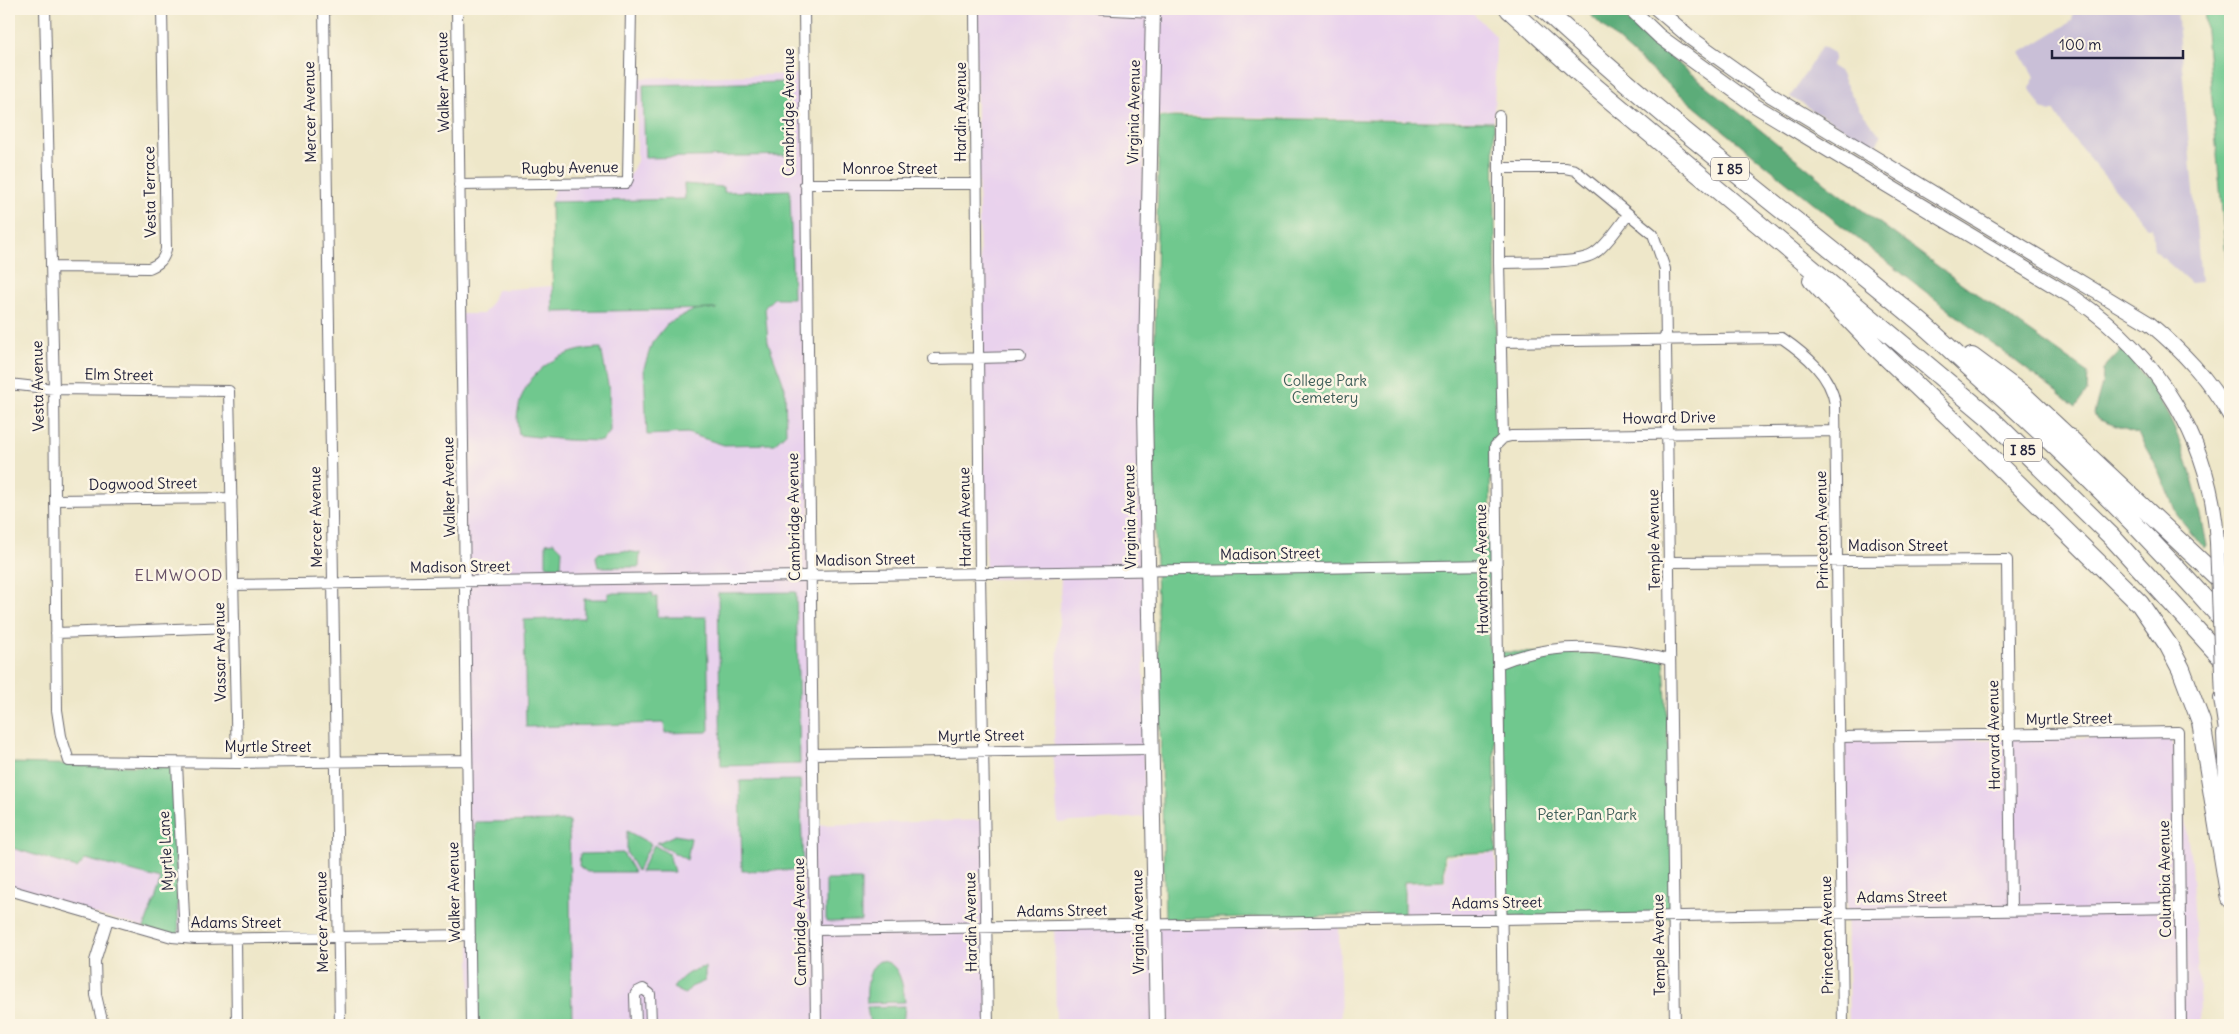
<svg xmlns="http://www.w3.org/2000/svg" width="2239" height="1034" font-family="Delius,sans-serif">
<rect width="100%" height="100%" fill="#fcf5e5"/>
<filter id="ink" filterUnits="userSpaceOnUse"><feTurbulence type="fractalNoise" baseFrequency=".02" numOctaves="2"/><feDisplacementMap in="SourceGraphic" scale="10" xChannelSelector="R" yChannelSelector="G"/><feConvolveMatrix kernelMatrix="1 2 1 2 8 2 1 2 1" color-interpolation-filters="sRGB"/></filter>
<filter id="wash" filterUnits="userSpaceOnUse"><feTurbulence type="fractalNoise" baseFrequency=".0096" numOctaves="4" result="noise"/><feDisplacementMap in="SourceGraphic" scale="20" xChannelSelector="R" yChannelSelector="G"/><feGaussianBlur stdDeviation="1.12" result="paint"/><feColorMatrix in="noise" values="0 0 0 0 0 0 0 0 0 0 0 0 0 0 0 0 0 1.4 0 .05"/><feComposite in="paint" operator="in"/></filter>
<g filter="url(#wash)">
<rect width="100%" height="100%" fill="#eee7c9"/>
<path fill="#e9d2ed" d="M950 9H1468L1496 36 1494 121 1144 115V817L1058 823 1053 761 1061 578 986 579 975 12Z
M804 74 814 825 985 820 988 1025H471L461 314H483L490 305 496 290 553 286 551 202 555 187 628 179 637 161V78Z
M2172 736 2191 861 2201 1025H1849L1845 742Z
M9 763 177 767 186 939 9 891Z
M1495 853 1500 921 1405 923V883L1445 882 1446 856Z
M1054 921H1083L1145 926H1339L1341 1025H1056Z"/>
<path fill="#c9bfd7" d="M2074 9H2177L2201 282 2191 283 2154 250 2152 228H2148L2070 135 2054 110 2050 112 2042 109 2030 89 2032 81 2035 78 2020 53 2072 21Z
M1822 46 1834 53 1835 58 1831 66 1839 71 1860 110 1881 136 1875 147 1790 97Z"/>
<path fill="#70c88e" stroke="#497564" d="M2204 9H2230V304V301Z
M788 82 790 155 645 158 643 85Z
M1159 117 1494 122 1497 435 1490 453 1491 578 1488 581 1489 647 1493 650 1496 852 1444 854V881L1404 882V914L1165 919 1154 487V389Z
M684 184 724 187V192L790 190 793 298H774L765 307 768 342 785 388 786 433 774 444 724 445 687 433 647 435 644 368 652 343 668 323 694 310 717 309 553 312 551 202 685 199Z
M601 348 609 390 610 432 602 441 567 440 519 435C518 427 516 419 518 411 524 370 563 348 601 348Z
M554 542 562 550 561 567 547 566 546 564V543Z
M624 551 640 553 639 567H598L596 557 598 553Z
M796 592 800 764 721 766 718 593Z
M608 593H653V597H657V617H707L709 730 707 732 665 733 664 723 526 727 524 620 584 618V599H608Z
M1498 652 1626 654 1664 659 1676 917 1500 921Z
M9 763 172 767 179 937 144 928 161 879 85 859 77 868 9 847Z
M800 780 803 870 742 871 740 781Z
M569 821 572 1025H477L475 822Z
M627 831 651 844 637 871 627 853Z
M675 835 691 838 687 860 657 843Z
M654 845 669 854 674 872H640Z
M623 853 634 872H587L579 866 580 854Z
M826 880H861V921L826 922Z
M880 961C900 961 903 986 905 1002L867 1003C866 990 867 967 880 961Z
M705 967V981L691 987 685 994 673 988C681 977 690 970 705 967Z
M905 1006 903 1025H870L867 1007Z"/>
<path fill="#5cac79" stroke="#3f675a" d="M1584 9H1616L1642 34 1827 184 1947 273 2088 373 2087 391 2076 407C1968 325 1861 243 1756 157 1697 109 1639 61 1584 9Z
M2122 349C2176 409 2193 468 2207 546L2205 549 2177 515 2160 473 2138 434 2097 419 2094 413 2102 384 2103 369Z"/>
</g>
<g filter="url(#ink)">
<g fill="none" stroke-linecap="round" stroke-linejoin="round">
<g stroke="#69676d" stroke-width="12">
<path id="street" d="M45 9 54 389 57 710 61 736 69 761 237 763 467 760
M324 9 340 1025
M457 9 471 1025
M804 9 816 1025
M975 9 980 574 988 1025
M1094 9 1153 12
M1499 116V263L1503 438 1495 446 1503 1025
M1499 168H1565L1575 170 1653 234 1665 269 1675 1025
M805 184H976
M459 185 626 183 628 179 631 9
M1499 263C1521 262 1579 265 1595 253 1608 244 1618 227 1628 215
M51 267 149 268C159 264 164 260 166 249L162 9
M1501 342 1782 338C1805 354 1831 375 1835 404L1843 1025
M933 359 1020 357
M9 384 54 389 229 391 237 763
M1503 438 1511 436 1836 431
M55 500 232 498
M1669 562 2007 560 2011 910
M233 585 1497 565
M56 633 234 627
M1498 664C1555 640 1611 646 1670 660
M1840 737 2178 732 2181 1025
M812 754 1151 749
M177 763 185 938
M9 890 172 937 195 939 470 935
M815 930 2180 908
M236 939 237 1025
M103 1025 96 995 95 961 108 919
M636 1025 635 995 637 992 643 989 650 994 651 1025"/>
</g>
<g stroke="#69676d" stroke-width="16">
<path id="secondary" d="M1153 9 1145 409 1157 1025
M1631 9 1659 36 1754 105 2076 299C2158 355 2212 442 2217 542
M1657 9 1692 39 1772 96 2150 324C2182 351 2209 379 2230 416
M2224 734 2229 855"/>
</g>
<g stroke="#69676d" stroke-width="20">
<path id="highway" d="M1509 9 1595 87 1990 418 2111 536 2230 667
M1544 9C1663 120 1794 217 1919 321 1938 337 1956 355 1974 371 2065 452 2151 537 2230 628
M1812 280 1877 348 1967 434 2140 604 2169 646 2181 669 2201 722 2230 899
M1972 357 2022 394 2230 589
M2223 698 2230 744"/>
</g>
<use href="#street" stroke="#fff" stroke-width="10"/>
<use href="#secondary" stroke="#fff" stroke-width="14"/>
<use href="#highway" stroke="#fff" stroke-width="18"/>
<g stroke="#69676d" stroke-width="16" stroke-linecap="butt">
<path id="secondary-bridge" d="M2217 542 2223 698"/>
</g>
<use href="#secondary-bridge" stroke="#fff" stroke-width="14"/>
</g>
</g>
<g text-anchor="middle" stroke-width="5" stroke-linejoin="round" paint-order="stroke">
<g fill="#fcf5e5" stroke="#63616e" stroke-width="1">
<rect x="1711" y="157.5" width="38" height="23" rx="4"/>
<rect x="2004" y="438.5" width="38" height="23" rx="4"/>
</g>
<g font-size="14" font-weight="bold" fill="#22223b">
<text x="1730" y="174">I 85</text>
<text x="2023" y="455">I 85</text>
</g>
<g font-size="15" fill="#22223b" stroke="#fcf5e5">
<text transform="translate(443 82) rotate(-91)" y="5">Walker Avenue</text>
<text transform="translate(310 112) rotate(-91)" y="5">Mercer Avenue</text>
<text transform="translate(789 112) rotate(-90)" y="5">Cambridge Avenue</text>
<text transform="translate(961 112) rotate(-90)" y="5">Hardin Avenue</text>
<text transform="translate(1134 112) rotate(-89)" y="5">Virginia Avenue</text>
<text transform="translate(570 168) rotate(-1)" y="5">Rugby Avenue</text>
<text x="890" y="174">Monroe Street</text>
<text transform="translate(150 192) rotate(-91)" y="5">Vesta Terrace</text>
<text transform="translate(119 375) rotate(1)" y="5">Elm Street</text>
<text transform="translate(38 386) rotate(-91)" y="5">Vesta Avenue</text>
<text transform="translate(1669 418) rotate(-1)" y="5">Howard Drive</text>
<text transform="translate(143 484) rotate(-1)" y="5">Dogwood Street</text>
<text transform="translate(449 487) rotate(-91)" y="5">Walker Avenue</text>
<text transform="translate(316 517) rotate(-91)" y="5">Mercer Avenue</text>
<text transform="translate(794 517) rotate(-91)" y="5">Cambridge Avenue</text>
<text transform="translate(965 517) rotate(-91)" y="5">Hardin Avenue</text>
<text transform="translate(1130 517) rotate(-91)" y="5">Virginia Avenue</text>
<text transform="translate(1822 530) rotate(-91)" y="5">Princeton Avenue</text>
<text transform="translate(1654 540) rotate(-91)" y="5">Temple Avenue</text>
<text x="1898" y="551">Madison Street</text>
<text transform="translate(1270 554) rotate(-1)" y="5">Madison Street</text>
<text transform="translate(865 560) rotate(-1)" y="5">Madison Street</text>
<text transform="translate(460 567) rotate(-1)" y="5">Madison Street</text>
<text transform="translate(1482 569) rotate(-91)" y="5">Hawthorne Avenue</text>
<text transform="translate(220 652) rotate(-91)" y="5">Vassar Avenue</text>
<text transform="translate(2069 719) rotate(-1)" y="5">Myrtle Street</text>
<text transform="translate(1994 735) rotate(-91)" y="5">Harvard Avenue</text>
<text transform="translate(981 736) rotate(-1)" y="5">Myrtle Street</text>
<text x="268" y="752">Myrtle Street</text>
<text transform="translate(166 851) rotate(-93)" y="5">Myrtle Lane</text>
<text transform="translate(2165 879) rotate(-91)" y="5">Columbia Avenue</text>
<text transform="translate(454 892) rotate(-91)" y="5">Walker Avenue</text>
<text transform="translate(1902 897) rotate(-1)" y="5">Adams Street</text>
<text transform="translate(1497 903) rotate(-1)" y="5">Adams Street</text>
<text transform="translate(1062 911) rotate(-1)" y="5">Adams Street</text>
<text transform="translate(322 922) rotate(-91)" y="5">Mercer Avenue</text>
<text transform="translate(800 922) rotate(-91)" y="5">Cambridge Avenue</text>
<text transform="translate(971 922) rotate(-91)" y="5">Hardin Avenue</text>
<text transform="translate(1138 922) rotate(-91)" y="5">Virginia Avenue</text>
<text x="236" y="928">Adams Street</text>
<text transform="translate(1827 935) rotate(-91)" y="5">Princeton Avenue</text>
<text transform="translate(1659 945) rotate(-91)" y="5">Temple Avenue</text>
</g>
<g font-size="15" fill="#3d5c58" stroke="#fcf5e5">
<text x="1325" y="386">College Park<tspan x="1325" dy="17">Cemetery</tspan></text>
<text x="1587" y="820">Peter Pan Park</text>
</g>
<g font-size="16" letter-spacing="1" fill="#644e65" stroke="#fcf5e5">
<text x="179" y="581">ELMWOOD</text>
</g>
</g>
<rect width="2239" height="1034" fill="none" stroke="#fcf5e5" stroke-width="30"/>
<path d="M2052 50v8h131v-8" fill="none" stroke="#22223b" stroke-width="2.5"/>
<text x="2059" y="50" font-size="15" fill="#22223b" stroke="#fcf5e5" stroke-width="4" paint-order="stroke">100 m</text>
</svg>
